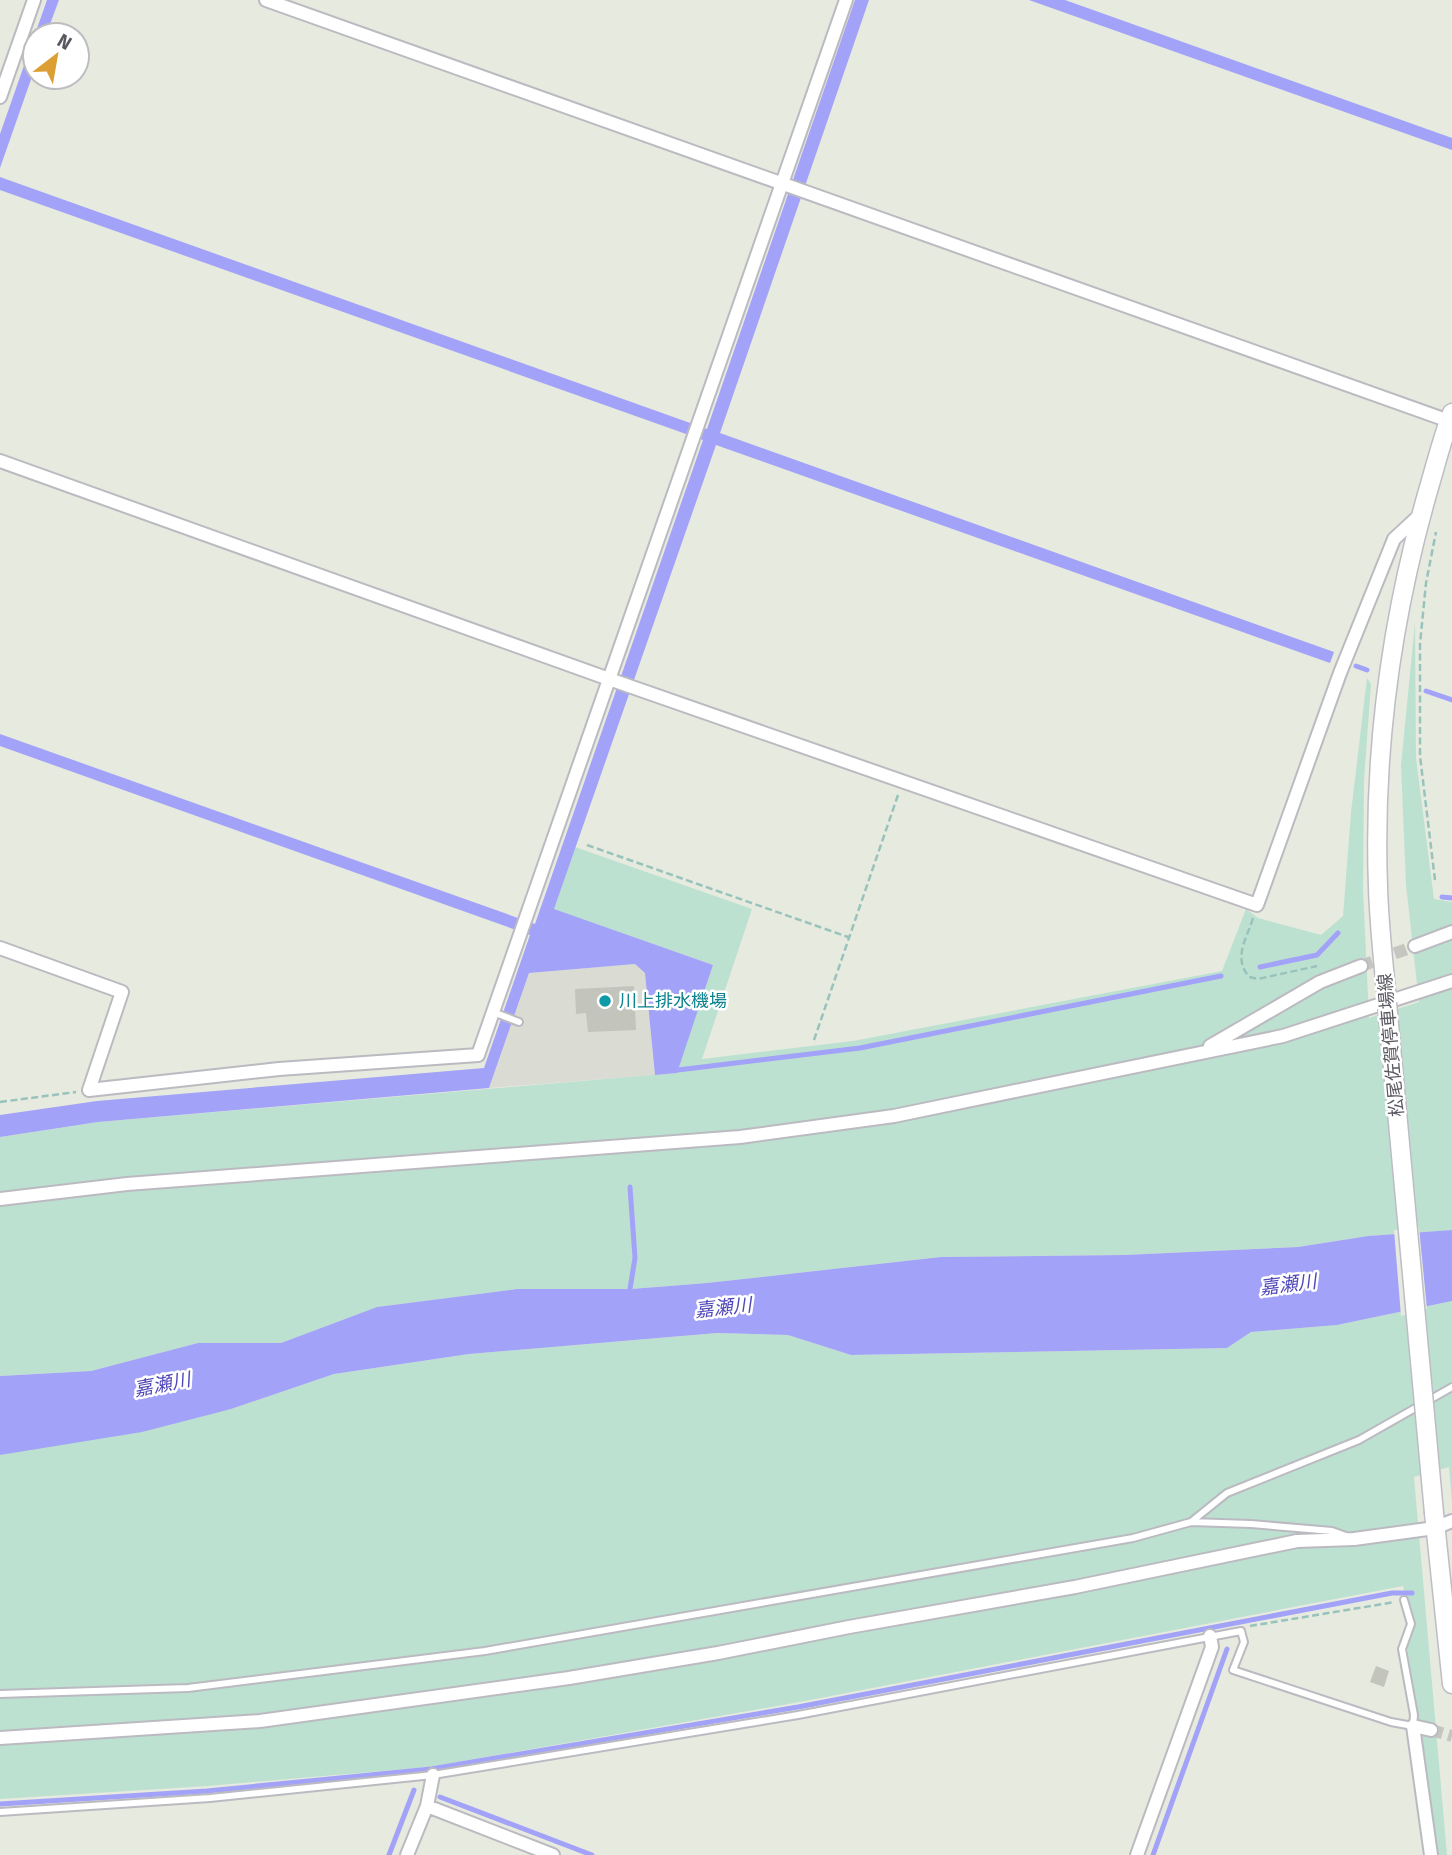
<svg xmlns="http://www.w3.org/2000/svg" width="1452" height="1855" font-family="'Fira Sans','Noto Sans JP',sans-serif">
<rect width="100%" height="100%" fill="#e7eadf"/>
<path fill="#dadcd4" d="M635 964 645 973 655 1075 489 1088 529 973Z"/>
<path fill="#bde1d1" d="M1415 623 1416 758 1434 899 1452 902V1230L1368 1236 1298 1247 1124 1255 941 1257 707 1283 631 1289H517L377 1307 281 1343H198L91 1371 0 1376V1137L98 1122 676 1073 713 965 553 909 575 847 752 909 702 1059 853 1041 1222 971 1246 909 1258 918 1321 935 1343 916 1351 812 1367 678 1371 684 1364 781 1363 889 1369 1018 1419 1002 1406 885 1401 765Z
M1452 1301V1503L1449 1467 1414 1477 1447 1855H1438L1407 1647 1413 1625 1403 1586 800 1702 429 1767 208 1786 0 1799V1455L231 1409 334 1374 469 1354 717 1333 788 1335 851 1355 1227 1348 1251 1332 1337 1325Z"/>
<path fill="#a2a2f8" d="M47 0H59L46 35H35V68L0 168V134Z
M855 0H869L720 433 1334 652 1330 663 716 445 554 909 713 965 677 1073 655 1075 645 973 635 964 529 973 489 1088 98 1122 0 1137V1115L97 1101 484 1068 530 935 0 746V734L535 924 703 440 0 190V177L707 429Z
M1029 0H1065L1452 138V150Z
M1452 1230V1301L1337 1325 1251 1332 1227 1348 851 1355 788 1335 717 1333 469 1354 334 1374 231 1409 142 1432 0 1455V1376L91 1371 198 1343H281L377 1307 517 1289H631L707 1283 941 1257 1124 1255 1298 1247 1368 1236Z"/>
<path fill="#e7eadf" d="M1419 1227 1427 1309 1401 1316 1394 1230Z"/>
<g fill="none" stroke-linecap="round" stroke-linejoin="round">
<path stroke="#a2a2f8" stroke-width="5" d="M1356 666 1367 670
M1426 691 1452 700
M1442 897 1452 898
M1260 967 1317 955 1338 933
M678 1070 860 1048 1221 976
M629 1295 635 1258 630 1187
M440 1797 592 1855
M0 1804 207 1791 431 1769 798 1707 1392 1593H1412
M389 1855 414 1790
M1153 1855 1227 1649"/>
</g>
<path fill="#c3c5bc" d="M634 986 636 1030 588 1032 586 1013 576 1014 575 989Z
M1376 1666 1389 1671 1384 1687 1370 1682Z"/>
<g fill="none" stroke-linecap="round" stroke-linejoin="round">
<path stroke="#c4c6bf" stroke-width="12" stroke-dasharray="12 6" stroke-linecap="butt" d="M1361 966 1415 946
M1431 1730 1452 1736"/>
<g stroke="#bbbac1" stroke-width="10">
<path id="service" d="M493 1012 519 1022
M1191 1522 1227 1493 1359 1440 1452 1387
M0 1694 188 1688 485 1651 1133 1538 1191 1522 1251 1524 1332 1531 1346 1536
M0 1812 210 1798 433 1775 798 1715 1241 1631 1244 1642 1233 1670 1391 1722 1413 1726 1414 1715 1402 1649 1411 1624 1404 1600"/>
</g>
<g stroke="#bbbac1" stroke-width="16">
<path id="minor" d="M266 0 1452 422
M0 97 34 0
M0 461 609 679 1257 905 1340 673 1394 539 1421 514
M1415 946 1452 932
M0 948 122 992 89 1090 279 1069 478 1055 846 0
M1210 1046 1320 982 1361 966
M0 1199 127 1184 740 1137 894 1116 1283 1036 1452 981
M1431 1730 1413 1726 1431 1855
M0 1738 260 1721 569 1678 718 1653 849 1627 1075 1587 1297 1541 1354 1539 1435 1528 1452 1521
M427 1806 433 1775
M407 1855 427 1806 553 1855
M1137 1855 1212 1647 1210 1636"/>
</g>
<g stroke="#bebcc5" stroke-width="21">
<path id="secondary" d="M1387 1003C1384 965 1379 926 1378 887 1373 751 1392 614 1430 484 1437 460 1443 436 1452 413
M1434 1513 1452 1684"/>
</g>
<path stroke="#98c3bc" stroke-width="2.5" stroke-dasharray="7 3.5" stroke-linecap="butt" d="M587 845 848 937
M1435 880 1420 756V644L1426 583 1436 532
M1253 918C1246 941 1233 957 1249 977L1258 979 1317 966
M814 1040 898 795
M0 1102 76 1092
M1250 1626 1395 1602"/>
<use href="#service" stroke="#fff" stroke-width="6"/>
<use href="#minor" stroke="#fff" stroke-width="12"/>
<use href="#secondary" stroke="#fff" stroke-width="18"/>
<g stroke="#bebcc5" stroke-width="21" stroke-linecap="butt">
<path id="secondary-bridge" d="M1387 1003 1434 1513"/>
</g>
<use href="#secondary-bridge" stroke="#fff" stroke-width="18"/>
</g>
<circle fill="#0f9aa8" stroke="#fff" stroke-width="2.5" cx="605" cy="1001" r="7"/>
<g text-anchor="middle" stroke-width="5" stroke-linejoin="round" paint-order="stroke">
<g font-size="18" fill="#0d838f" stroke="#fff" text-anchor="start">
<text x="619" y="1007">川上排水機場</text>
</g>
<g font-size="18" fill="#595860" stroke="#fff">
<text transform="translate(1391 1045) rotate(-95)" y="6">松尾佐賀停車場線</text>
</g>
<g font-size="19" font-style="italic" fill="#5047b9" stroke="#fff">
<text transform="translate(1288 1284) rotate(-7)" y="7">嘉瀬川</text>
<text transform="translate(723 1307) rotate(-6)" y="7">嘉瀬川</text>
<text transform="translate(162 1384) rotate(-11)" y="7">嘉瀬川</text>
</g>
</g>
<g transform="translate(56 56) rotate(31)"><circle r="33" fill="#ffffff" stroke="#bdbcbf" stroke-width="2"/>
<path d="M0-5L12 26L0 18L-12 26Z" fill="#dc9f34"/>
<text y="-10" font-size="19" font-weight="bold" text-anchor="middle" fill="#595860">N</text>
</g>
</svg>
